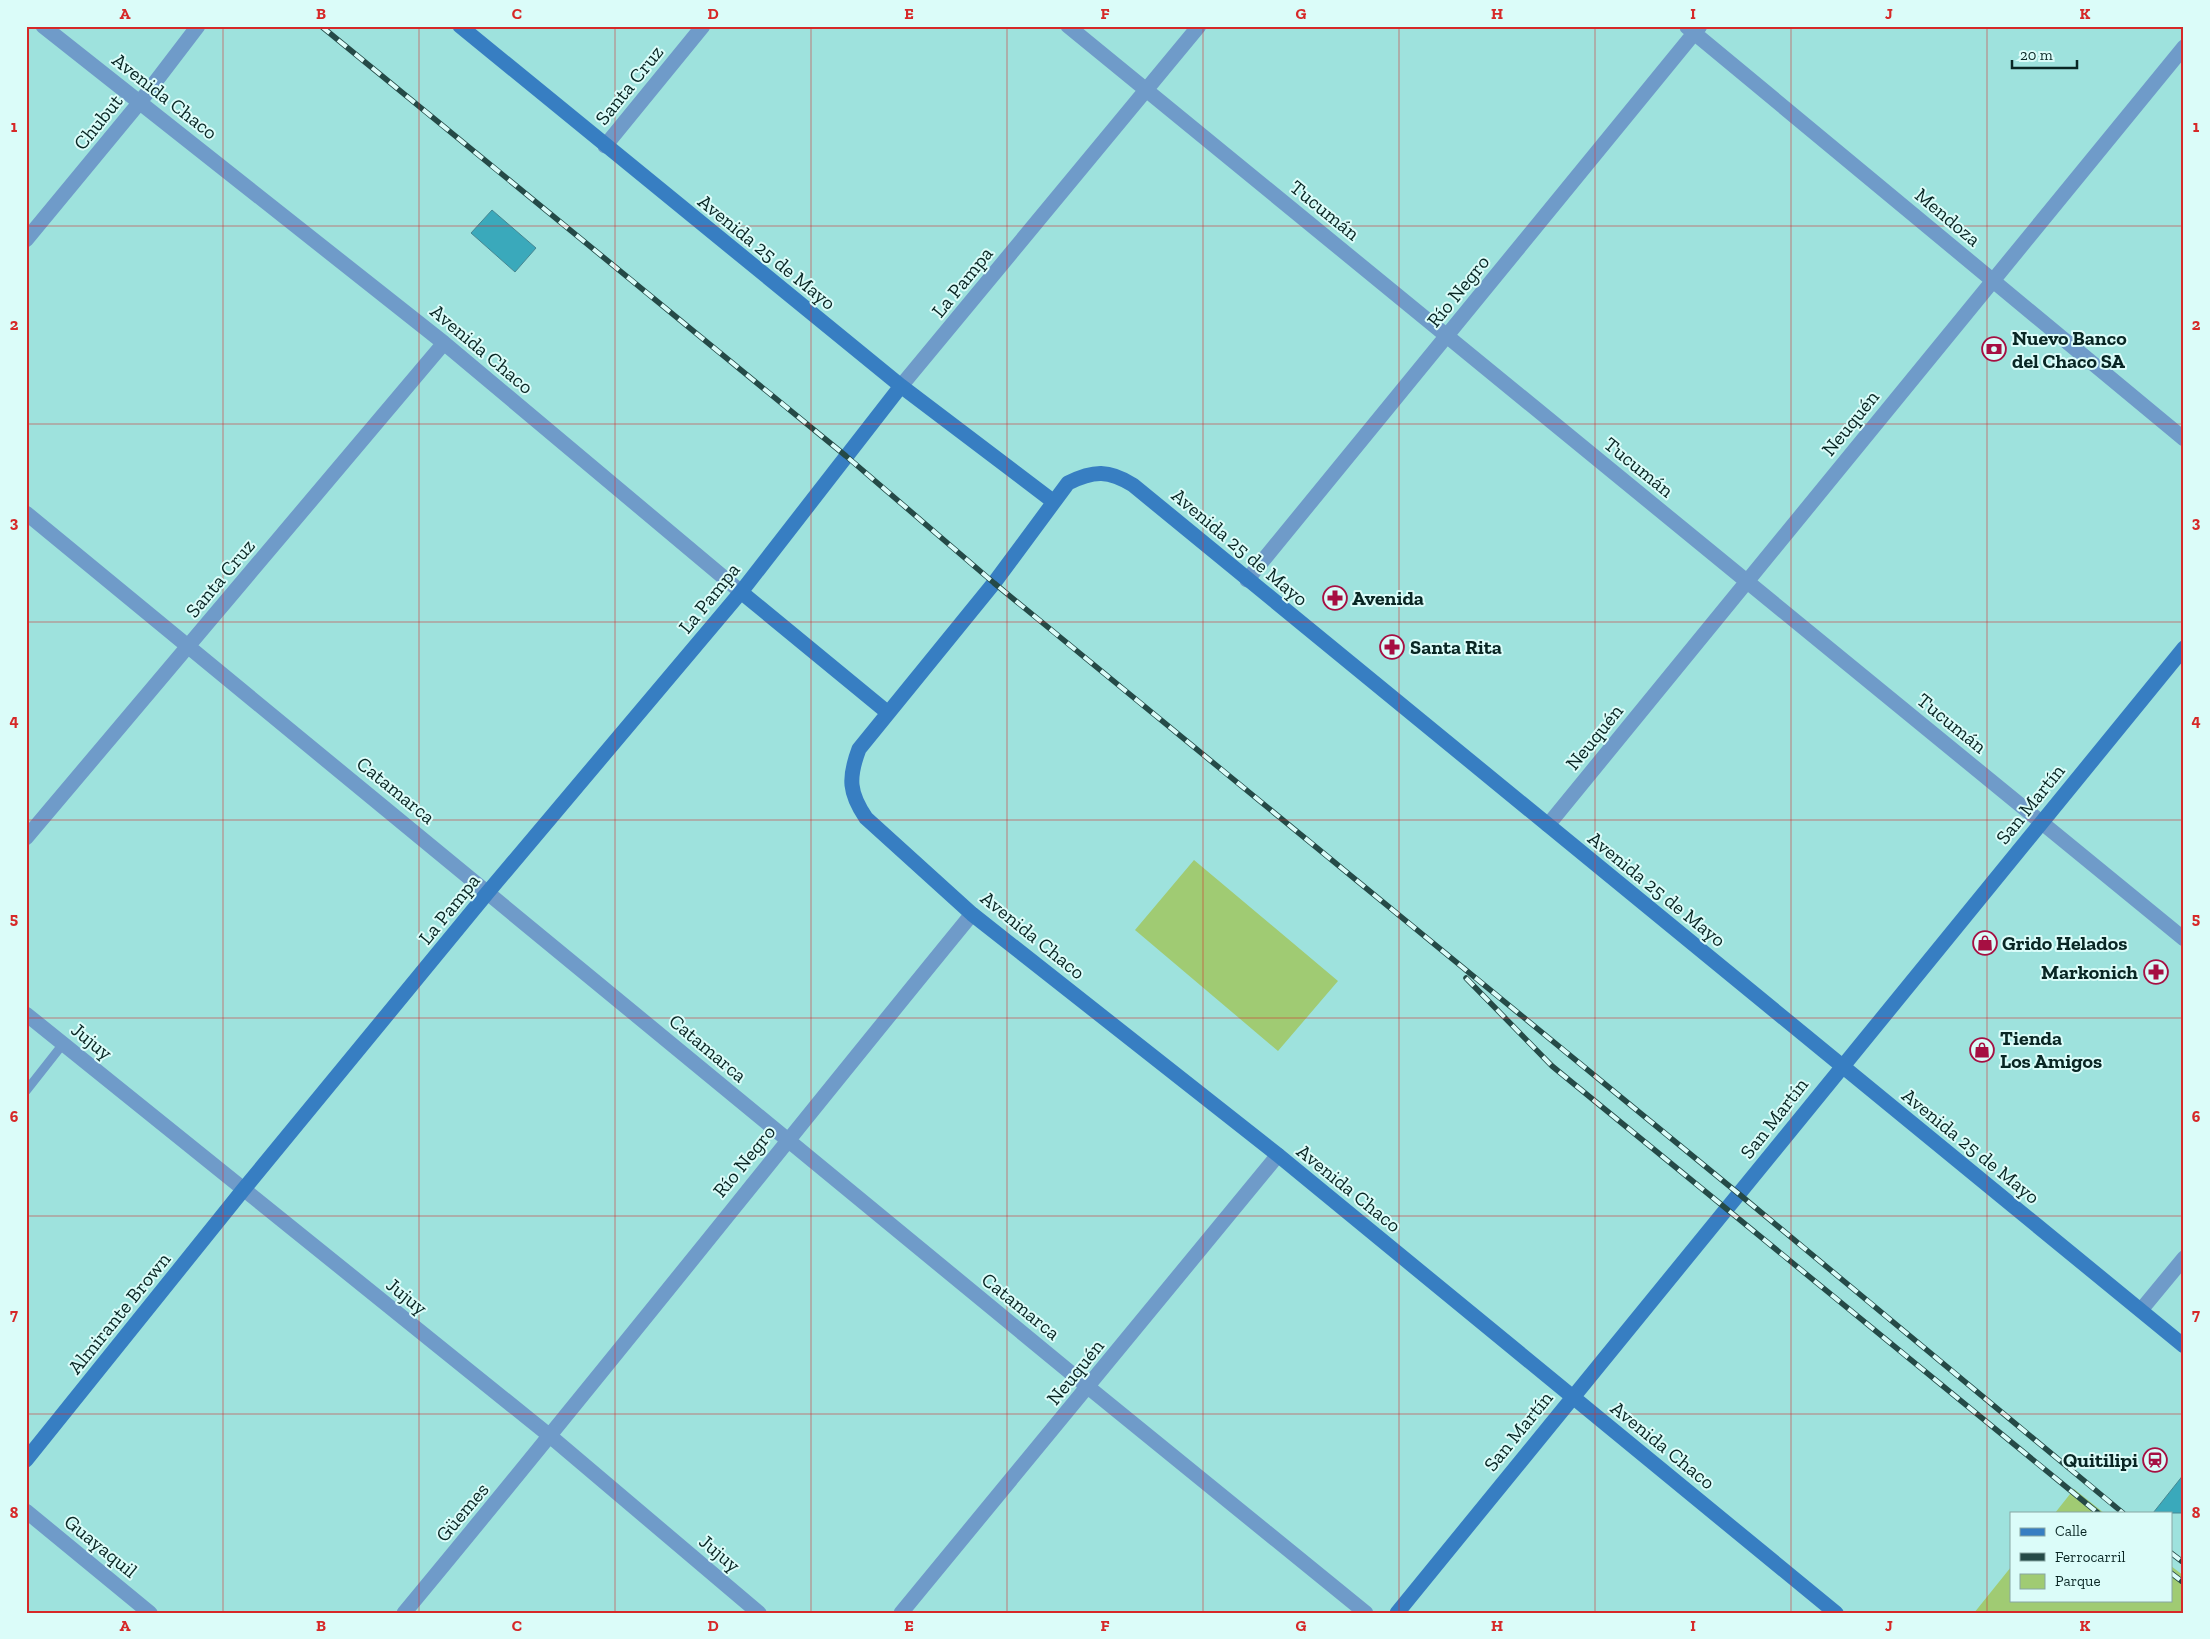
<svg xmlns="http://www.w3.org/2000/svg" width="2210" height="1639" font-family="'Zilla Slab',serif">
<rect width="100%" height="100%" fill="#9ee2dd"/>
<path fill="#a0cb73" d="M1194 860 1338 981 1278 1051 1135 930Z
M2074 1489 2104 1513H2055Z
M2171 1566 2184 1576V1613H1974L2011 1567V1600H2171Z"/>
<path fill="#3aa9bb" stroke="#468793" d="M492 210 536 248 515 272 471 233Z
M2184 1474V1513H2153Z"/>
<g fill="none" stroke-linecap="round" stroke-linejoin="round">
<path stroke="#6f9bc9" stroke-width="9" d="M26 1091 63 1044"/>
<path stroke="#6f9bc9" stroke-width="15" d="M43 26 444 343 741 592
M1068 26 2184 939
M1687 27 2184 439
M605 146 703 26
M26 240 140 102 198 26
M901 386 1199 26
M26 513 1088 1387 1366 1613
M1247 580 1700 26
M1548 825 2184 47
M26 838 444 343
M26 1014 550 1436 759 1613
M2141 1310 2184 1258
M26 1511 150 1613
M404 1613C596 1382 782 1146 972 914
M901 1613 1278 1155"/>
<path stroke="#377ec2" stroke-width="15" d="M460 26 901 386 1054 502
M741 592 887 712
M26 1460 243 1190 488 892 741 592 901 386
M1397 1613 2184 648
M1836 1613 1278 1155 972 914 866 818C849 793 848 778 859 749L994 583 1068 483C1094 470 1109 470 1133 485L2184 1346"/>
<g stroke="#254a47" stroke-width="5.5">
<path id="rail" d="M321 26 846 456 994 583 1739 1194 2123 1513
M1466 978 1552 1066 2098 1513
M2171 1553 2184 1563
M2171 1573 2184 1583"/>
</g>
<use href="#rail" stroke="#dbfcf9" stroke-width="4" stroke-dasharray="11" stroke-linecap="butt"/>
</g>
<path fill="none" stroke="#d62828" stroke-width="1" stroke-opacity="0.55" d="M223 26V1613M419 26V1613M615 26V1613M811 26V1613M1007 26V1613M1203 26V1613M1399 26V1613M1595 26V1613M1791 26V1613M1987 26V1613M26 226H2184M26 424H2184M26 622H2184M26 820H2184M26 1018H2184M26 1216H2184M26 1414H2184"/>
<defs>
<g id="bank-ring" transform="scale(1.25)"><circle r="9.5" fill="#dbfcf9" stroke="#a60f42" stroke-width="1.5"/><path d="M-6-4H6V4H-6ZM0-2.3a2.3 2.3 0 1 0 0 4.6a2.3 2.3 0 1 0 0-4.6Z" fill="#a60f42"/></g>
<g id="pharmacy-ring" transform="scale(1.25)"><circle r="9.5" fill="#dbfcf9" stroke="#a60f42" stroke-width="1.5"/><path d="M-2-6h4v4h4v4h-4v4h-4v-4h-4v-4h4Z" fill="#a60f42"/></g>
<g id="shop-ring" transform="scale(1.25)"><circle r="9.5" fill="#dbfcf9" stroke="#a60f42" stroke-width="1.5"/><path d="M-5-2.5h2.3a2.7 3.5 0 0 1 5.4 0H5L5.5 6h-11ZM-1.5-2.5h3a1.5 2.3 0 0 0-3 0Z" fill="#a60f42"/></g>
<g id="station-ring" transform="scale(1.25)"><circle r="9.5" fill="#dbfcf9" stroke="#a60f42" stroke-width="1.5"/><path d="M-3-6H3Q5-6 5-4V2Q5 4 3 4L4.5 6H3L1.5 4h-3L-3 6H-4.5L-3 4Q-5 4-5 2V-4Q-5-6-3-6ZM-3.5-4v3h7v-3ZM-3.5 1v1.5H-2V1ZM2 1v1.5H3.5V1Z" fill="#a60f42"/></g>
</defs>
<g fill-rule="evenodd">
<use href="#bank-ring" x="1994" y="349"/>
<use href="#pharmacy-ring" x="1335" y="598"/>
<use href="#pharmacy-ring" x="1392" y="647"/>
<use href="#shop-ring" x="1985" y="943"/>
<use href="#pharmacy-ring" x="2156" y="972"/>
<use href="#shop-ring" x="1982" y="1050"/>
<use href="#station-ring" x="2155" y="1460"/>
</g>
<g text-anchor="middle" stroke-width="4" stroke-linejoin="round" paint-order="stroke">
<g font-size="20" fill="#092624" stroke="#dbfcf9">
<text transform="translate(629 85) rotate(-51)" y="7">Santa Cruz</text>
<text transform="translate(165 96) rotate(38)" y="7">Avenida Chaco</text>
<text transform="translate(98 122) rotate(-51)" y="7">Chubut</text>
<text transform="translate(1325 210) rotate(39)" y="7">Tucumán</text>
<text transform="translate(1948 217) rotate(40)" y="7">Mendoza</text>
<text transform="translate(767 252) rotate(39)" y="7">Avenida 25 de Mayo</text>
<text transform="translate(962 282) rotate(-51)" y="7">La Pampa</text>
<text transform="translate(1458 291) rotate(-51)" y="7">Río Negro</text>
<text transform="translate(482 349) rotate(40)" y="7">Avenida Chaco</text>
<text transform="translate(1850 423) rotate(-51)" y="7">Neuquén</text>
<text transform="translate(1639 467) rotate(39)" y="7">Tucumán</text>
<text transform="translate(1240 547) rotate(40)" y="7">Avenida 25 de Mayo</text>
<text transform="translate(220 578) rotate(-50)" y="7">Santa Cruz</text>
<text transform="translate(709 598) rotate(-51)" y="7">La Pampa</text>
<text transform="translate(1952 723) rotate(39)" y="7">Tucumán</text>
<text transform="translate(1594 737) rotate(-51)" y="7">Neuquén</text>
<text transform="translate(396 790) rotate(39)" y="7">Catamarca</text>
<text transform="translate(2030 804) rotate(-51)" y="7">San Martín</text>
<text transform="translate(1657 889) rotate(39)" y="7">Avenida 25 de Mayo</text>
<text transform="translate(449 909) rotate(-51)" y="7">La Pampa</text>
<text transform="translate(1033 935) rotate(39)" y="7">Avenida Chaco</text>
<text transform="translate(92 1041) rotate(39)" y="7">Jujuy</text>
<text transform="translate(708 1048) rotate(40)" y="7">Catamarca</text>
<text transform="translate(1774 1118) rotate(-52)" y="7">San Martín</text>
<text transform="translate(1971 1146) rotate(39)" y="7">Avenida 25 de Mayo</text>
<text transform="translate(744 1161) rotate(-51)" y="7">Río Negro</text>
<text transform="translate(1349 1188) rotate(39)" y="7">Avenida Chaco</text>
<text transform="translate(407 1296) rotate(39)" y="7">Jujuy</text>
<text transform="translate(1021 1306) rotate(39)" y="7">Catamarca</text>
<text transform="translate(119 1313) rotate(-51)" y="7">Almirante Brown</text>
<text transform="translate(1075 1372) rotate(-51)" y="7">Neuquén</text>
<text transform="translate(1518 1431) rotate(-51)" y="7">San Martín</text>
<text transform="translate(1663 1445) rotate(39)" y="7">Avenida Chaco</text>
<text transform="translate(462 1512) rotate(-50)" y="7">Güemes</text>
<text transform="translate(101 1546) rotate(39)" y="7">Guayaquil</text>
<text transform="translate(720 1553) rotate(40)" y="7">Jujuy</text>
</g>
<g font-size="20" font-weight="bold" fill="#092624" stroke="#dbfcf9" text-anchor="start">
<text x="2012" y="345">Nuevo Banco<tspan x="2012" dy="23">del Chaco SA</tspan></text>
<text x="1352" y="605">Avenida</text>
<text x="1410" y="654">Santa Rita</text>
<text x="2002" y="950">Grido Helados</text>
<text x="2138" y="979" text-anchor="end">Markonich</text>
<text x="2000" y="1045">Tienda<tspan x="2000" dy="23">Los Amigos</tspan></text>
<text x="2138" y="1467" text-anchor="end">Quitilipi</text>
</g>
</g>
<rect width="2210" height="1639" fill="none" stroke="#dbfcf9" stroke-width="55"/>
<rect x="2010" y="1512" width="162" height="90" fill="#dbfcf9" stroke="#87a6a4"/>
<rect x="2020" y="1528" width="25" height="8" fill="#377ec2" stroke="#87a6a4"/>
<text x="2055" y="1536" font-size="15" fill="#092624">Calle</text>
<rect x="2020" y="1553" width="25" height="8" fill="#254a47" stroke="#87a6a4"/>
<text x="2055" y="1562" font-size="15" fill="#092624">Ferrocarril</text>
<rect x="2020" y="1574" width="25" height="15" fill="#a0cb73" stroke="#87a6a4"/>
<text x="2055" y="1586" font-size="15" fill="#092624">Parque</text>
<path d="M2012 60v8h65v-8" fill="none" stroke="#092624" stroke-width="2.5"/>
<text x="2020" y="60" font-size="15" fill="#092624" stroke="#dbfcf9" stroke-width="4" paint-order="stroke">20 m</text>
<rect x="28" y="28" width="2154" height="1584" fill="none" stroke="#d62828" stroke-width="2"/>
<g font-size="16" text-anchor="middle" font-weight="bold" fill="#d62828">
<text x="125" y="19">A</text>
<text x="321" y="19">B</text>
<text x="517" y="19">C</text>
<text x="713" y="19">D</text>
<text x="909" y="19">E</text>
<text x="1105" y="19">F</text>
<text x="1301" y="19">G</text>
<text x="1497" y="19">H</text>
<text x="1693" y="19">I</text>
<text x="1889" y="19">J</text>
<text x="2085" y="19">K</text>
<text x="14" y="132">1</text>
<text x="2196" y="132">1</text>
<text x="14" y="330">2</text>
<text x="2196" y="330">2</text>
<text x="14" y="528">3</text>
<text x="2196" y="528">3</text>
<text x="14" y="726">4</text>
<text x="2196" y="726">4</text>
<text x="14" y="924">5</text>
<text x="2196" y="924">5</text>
<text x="14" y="1122">6</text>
<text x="2196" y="1122">6</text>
<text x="14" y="1320">7</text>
<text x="2196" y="1320">7</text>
<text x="14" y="1518">8</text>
<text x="2196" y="1518">8</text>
<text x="125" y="1631">A</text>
<text x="321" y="1631">B</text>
<text x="517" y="1631">C</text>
<text x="713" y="1631">D</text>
<text x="909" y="1631">E</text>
<text x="1105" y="1631">F</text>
<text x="1301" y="1631">G</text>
<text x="1497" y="1631">H</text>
<text x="1693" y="1631">I</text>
<text x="1889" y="1631">J</text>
<text x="2085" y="1631">K</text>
</g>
</svg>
